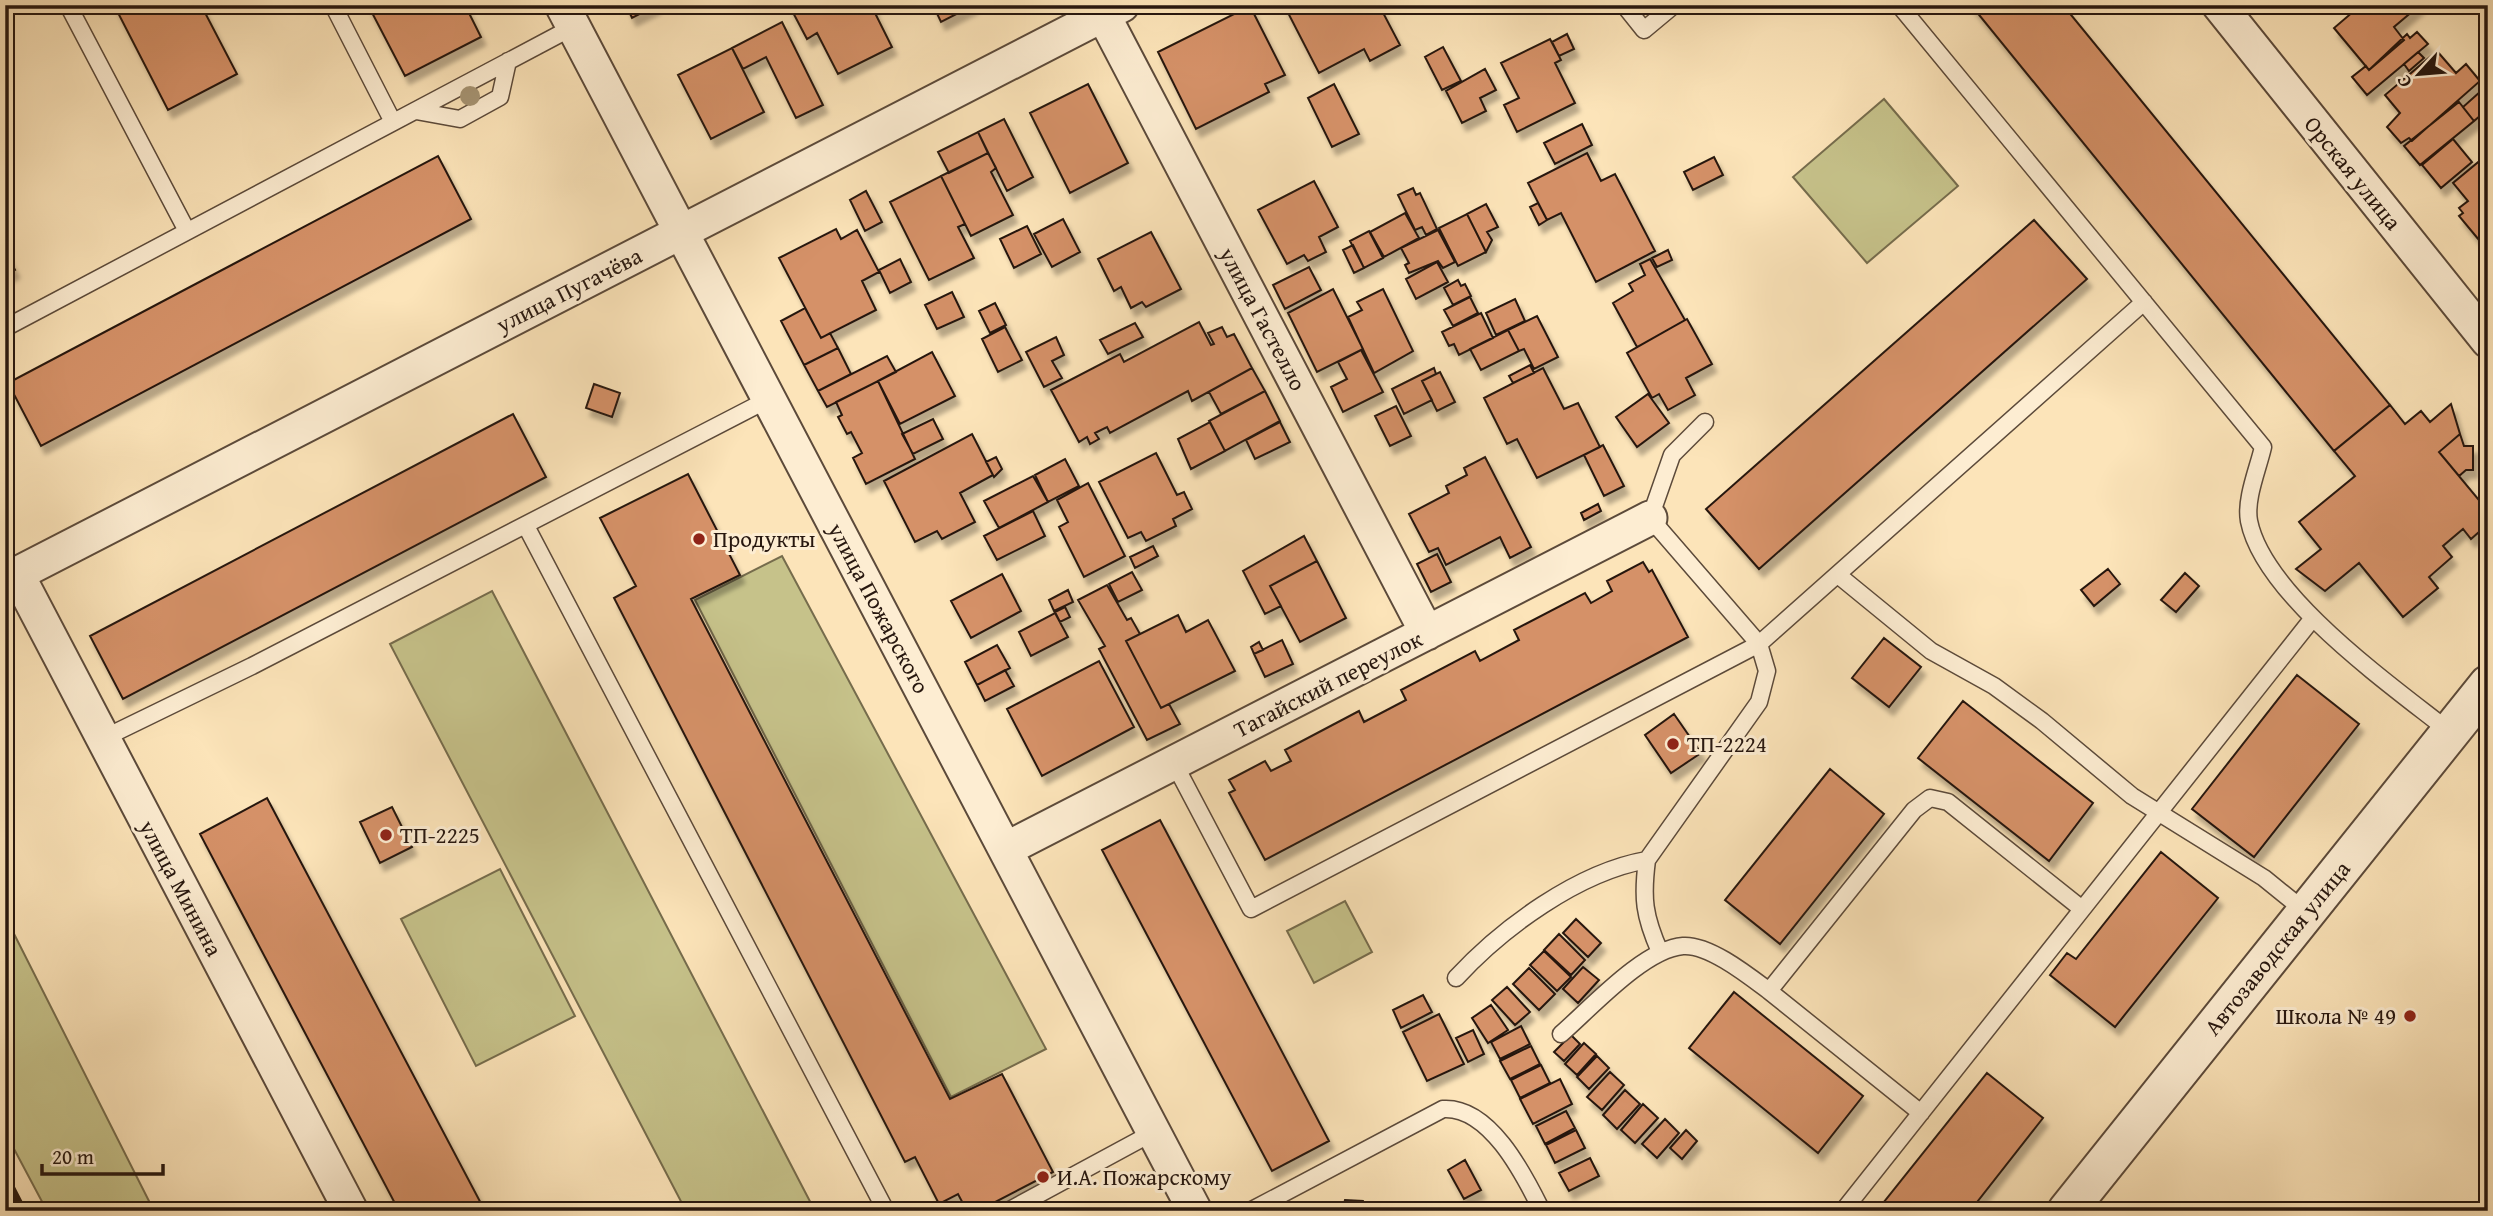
<svg xmlns="http://www.w3.org/2000/svg" width="2493" height="1216" font-family="'Gentium Book Plus',serif">
<defs>
<filter id="shadow"><feDropShadow dx="4.5" dy="8" stdDeviation="2" flood-color="#0004"/></filter>
</defs>
<rect width="100%" height="100%" fill="#fce4b9"/>
<filter id="stains"><feTurbulence type="fractalNoise" baseFrequency=".00286" numOctaves="4"/><feColorMatrix values="0 0 0 0 .2 0 0 0 0 .09 0 0 0 0 .02 0 0 0 .5 -.17"/></filter>
<radialGradient id="worn" r=".72"><stop offset=".6" stop-color="#630" stop-opacity="0"/><stop offset="1" stop-color="#630" stop-opacity=".3"/></radialGradient>
<path fill="#c6c28a" stroke="#766c4c" stroke-width="2" d="M1884 99 1958 186 1867 263 1793 177Z
M782 556 1046 1049 951 1097 695 600Z
M492 591 815 1211H686L390 644Z
M500 869 575 1016 476 1066 401 919Z
M1345 901 1372 952 1314 983 1287 931Z
M5 916 154 1211H47L5 1132Z"/>
<path fill="#d59167" stroke="#27170f" stroke-width="2" filter="url(#shadow)" d="M114 5H201L237 74 168 110Z
M368 5H465L481 37 405 76Z
M626 5H657L632 18Z
M789 5H875L872 7 892 47 838 74 817 33 807 39Z
M933 5H974L941 22Z
M1284 5H1379L1400 45 1370 61 1364 49 1319 73Z
M1971 5H2063L2390 405 2334 451Z
M2361 5H2420L2394 27 2404 40 2369 70 2334 28Z
M1250 6 1285 75 1265 84 1269 92 1196 129 1158 52Z
M782 22 823 105 796 118 766 57 743 69 732 48Z
M2417 32 2428 44 2367 95 2352 77 2366 66 2369 70 2407 34 2410 38Z
M1567 34 1574 49 1559 56 1552 42Z
M1550 39 1561 60 1555 63 1575 103 1517 132 1504 105 1519 98 1501 63Z
M1443 47 1461 81 1442 90 1425 57Z
M732 48 764 112 711 139 678 75Z
M2437 51 2456 73 2466 64 2480 81 2412 141 2409 138 2401 143 2387 127 2400 113 2385 95Z
M2418 52 2424 58 2409 71 2404 64Z
M1485 69 1496 90 1480 98 1486 111 1462 123 1446 91Z
M1088 84 1128 163 1070 193 1030 113Z
M1334 84 1359 134 1332 147 1308 98Z
M2481 91 2488 99V109L2474 121 2463 107Z
M2459 102 2474 121 2420 165 2404 146Z
M1004 119 1033 177 1007 191 978 132Z
M1582 124 1592 145 1555 164 1544 143Z
M978 132 988 153 949 173 938 152Z
M2453 139 2472 162 2441 188 2422 165Z
M988 153 996 168 991 172 1013 215 971 236 941 176Z
M1587 153 1601 181 1615 174 1655 251 1596 282 1561 213 1547 220 1528 183Z
M2488 154V232L2479 240 2459 216 2463 213 2459 208 2468 201 2453 183Z
M438 156 471 219 41 446 8 383Z
M1714 157 1723 175 1693 190 1684 172Z
M941 176 965 224 958 227 974 258 929 280 890 202Z
M1314 181 1338 227 1319 237 1326 252 1308 261 1304 255 1287 264 1258 210Z
M1413 188 1416 195 1420 193 1437 229 1426 235 1422 227 1415 230 1398 195Z
M866 191 882 222 865 231 850 200Z
M1538 203 1547 220 1539 225 1530 207Z
M1486 204 1498 227 1487 232 1492 240 1486 252 1467 214Z
M1405 213 1419 238 1384 257 1370 232Z
M1467 214 1486 252 1458 266 1439 228Z
M1063 219 1080 252 1052 267 1034 234Z
M2034 220 2087 279 1759 569 1706 509Z
M1027 226 1041 254 1014 268 1000 239Z
M836 229 841 239 857 230 879 272 862 281 876 310 821 338 779 258Z
M1438 230 1455 262 1443 268 1438 261 1409 273 1405 265 1409 263 1401 248Z
M1369 231 1383 258 1364 268 1350 241Z
M1151 232 1181 289 1146 307 1142 302 1131 308 1121 287 1114 291 1098 259Z
M2488 232V252L2479 240Z
M1353 245 1364 268 1354 273 1343 250Z
M1668 250 1672 260 1657 267 1652 258Z
M5 252 15 270 5 276Z
M900 259 911 282 890 293 879 270Z
M1650 259 1685 320 1637 347 1613 303 1633 291 1629 284 1645 275 1640 264Z
M1437 262 1448 282 1416 299 1406 279Z
M1309 267 1321 290 1285 309 1273 285Z
M1458 280 1461 286 1465 284 1471 296 1453 305 1444 288Z
M1333 289 1363 349 1317 372 1288 313Z
M1383 289 1413 351 1374 373 1348 317 1362 310 1357 302Z
M952 292 964 317 937 329 925 305Z
M1470 297 1478 313 1453 326 1444 310Z
M1515 299 1525 321 1496 335 1486 313Z
M995 303 1006 325 990 333 979 311Z
M805 308 821 338 830 333 838 348 804 365 781 321Z
M1481 313 1493 338 1459 355 1454 344 1449 346 1442 332Z
M1537 316 1558 357 1534 369 1524 349 1519 351 1508 330Z
M1687 319 1712 364 1686 378 1695 395 1668 410 1659 394 1652 398 1627 353Z
M1199 322 1211 345 1214 344 1208 333 1222 327 1227 337 1234 334 1252 368 1192 401 1188 391 1110 433 1107 427 1095 433 1099 439 1090 444 1087 437 1079 442 1051 390 1120 354 1124 362Z
M1135 323 1143 337 1108 354 1100 340Z
M1005 327 1022 360 998 372 982 339Z
M1508 330 1519 351 1481 370 1470 349Z
M1056 337 1064 355 1052 361 1062 378 1044 387 1026 352Z
M838 348 851 374 818 391 804 365Z
M1361 350 1383 392 1343 412 1331 387 1347 379 1338 362Z
M932 352 955 396 900 424 878 381Z
M887 356 896 372 827 407 818 391Z
M1530 365 1534 373 1513 383 1509 376Z
M1252 368 1265 391 1221 414 1209 392Z
M1434 368 1436 374 1422 381 1432 400 1404 414 1392 389Z
M1543 368 1564 409 1578 403 1600 447 1537 478 1517 439 1507 444 1484 398Z
M1440 372 1455 402 1437 411 1422 381Z
M878 381 915 459 866 484 853 458 862 453 851 432 847 434 838 417 842 415 836 402Z
M594 384 620 393 612 417 586 408Z
M1265 391 1280 421 1225 451 1209 421Z
M1648 394 1669 423 1637 447 1616 417Z
M2451 404 2460 434 2439 452 2488 511V524L2471 539 2463 529 2443 546 2452 557 2429 577 2438 588 2403 617 2359 563 2325 591 2296 569 2321 549 2299 522 2355 476 2334 451 2390 405 2405 424 2421 411 2430 422Z
M1396 406 1411 436 1390 446 1375 416Z
M513 414 546 477 123 699 90 636Z
M933 419 943 439 913 454 902 434Z
M1210 422 1225 451 1191 469 1178 439Z
M1280 422 1290 442 1255 459 1246 440Z
M972 434 993 475 960 493 975 522 942 539 937 531 915 542 884 481Z
M2460 434 2464 446H2473V470H2466L2459 476 2439 452Z
M1603 445 1624 486 1604 496 1584 455Z
M1156 453 1177 495 1184 492 1192 509 1173 519 1176 526 1146 541 1141 532 1128 538 1099 482Z
M996 457 1002 469 994 477 986 462Z
M1485 457 1531 547 1510 558 1500 537 1446 565 1438 548 1429 552 1409 514 1449 493 1446 486 1467 475 1464 468Z
M1065 459 1079 486 1048 502 1035 475Z
M688 474 740 575 691 599 950 1099 1002 1074 1053 1172 978 1211H967L958 1194 939 1204 915 1157 905 1162 614 598 636 586 600 518Z
M1033 476 1048 502 999 528 984 501Z
M1088 483 1125 556 1084 577 1059 527 1068 522 1057 500Z
M1598 504 1601 511 1584 520 1581 513Z
M1033 511 1045 536 997 560 984 536Z
M1304 536 1317 561 1270 586 1281 606 1265 614 1243 571Z
M1153 546 1158 556 1135 568 1130 557Z
M1437 554 1451 582 1431 592 1417 564Z
M1317 561 1346 618 1300 642 1270 586Z
M1643 562 1649 572 1652 570 1688 637 1265 860 1229 793 1235 790 1229 780 1265 761 1271 771 1291 761 1285 750 1359 711 1364 722 1406 700 1401 690 1475 651 1480 661 1519 640 1514 630 1585 593 1591 603 1612 591 1607 581Z
M2108 569 2120 584 2094 606 2081 590Z
M1132 572 1142 590 1118 602 1109 584Z
M2185 573 2199 586 2176 612 2161 600Z
M1002 574 1021 611 971 638 951 601Z
M1107 585 1127 620 1131 618 1140 634 1126 641 1161 708 1169 704 1180 724 1147 740 1099 649 1105 646 1078 600Z
M1068 590 1073 602 1054 611 1049 600Z
M1065 607 1070 617 1060 622 1055 612Z
M1055 613 1068 637 1031 656 1019 632Z
M1178 615 1186 632 1208 620 1235 671 1161 708 1126 641Z
M1884 638 1921 667 1889 707 1852 678Z
M1282 640 1293 664 1265 677 1254 654Z
M1259 642 1263 650 1254 654 1251 647Z
M997 645 1010 668 977 685 965 662Z
M1099 661 1134 727 1042 776 1007 709Z
M1005 670 1014 686 985 701 977 685Z
M2297 675 2359 724 2254 857 2192 809Z
M1963 701 2093 803 2049 861 1918 758Z
M1674 714 1701 753 1671 773 1645 735Z
M1830 769 1884 814 1780 944 1725 900Z
M267 798 485 1211H399L285 995 200 834Z
M392 807 412 847 380 863 360 822Z
M1160 820 1329 1141 1272 1171 1102 850Z
M2161 852 2218 898 2115 1027 2050 975 2067 953 2076 959Z
M1576 919 1601 943 1588 957 1563 933Z
M1559 934 1585 960 1571 975 1544 950Z
M1544 951 1571 977 1557 991 1530 965Z
M1583 967 1599 980 1578 1003 1563 989Z
M1529 968 1555 994 1539 1010 1513 984Z
M1507 987 1530 1012 1515 1025 1492 1000Z
M1734 992 1863 1096 1818 1153 1689 1048Z
M1423 995 1432 1012 1401 1028 1393 1010Z
M1491 1005 1508 1030 1488 1043 1472 1018Z
M1439 1014 1464 1064 1427 1081 1403 1032Z
M1521 1026 1530 1044 1500 1059 1491 1042Z
M1473 1030 1484 1054 1468 1062 1456 1038Z
M1571 1035 1580 1044 1564 1061 1554 1052Z
M1584 1043 1596 1054 1577 1075 1565 1064Z
M1531 1046 1540 1064 1510 1079 1500 1061Z
M1597 1056 1609 1068 1589 1089 1577 1077Z
M1541 1065 1550 1083 1520 1098 1511 1080Z
M1610 1072 1624 1085 1602 1110 1587 1097Z
M1987 1073 2043 1118 1970 1211H1894L1884 1202Z
M1560 1079 1572 1104 1533 1124 1520 1099Z
M1625 1090 1640 1104 1617 1129 1603 1115Z
M1643 1104 1658 1118 1635 1143 1621 1130Z
M1566 1111 1575 1128 1545 1144 1536 1126Z
M1665 1119 1679 1133 1657 1158 1642 1144Z
M1576 1130 1585 1148 1555 1163 1546 1145Z
M1686 1130 1697 1141 1682 1159 1670 1148Z
M1590 1158 1599 1176 1569 1191 1559 1173Z
M1465 1160 1481 1190 1464 1199 1448 1170Z
M1345 1200 1363 1201 1367 1211H1330L1344 1204Z"/>
<g fill="none" stroke-linecap="round" stroke-linejoin="round">
<g stroke="#5c4a3a" stroke-width="19">
<path id="service" d="M68 5 187 231
M333 5 393 122
M1624 5 1644 30 1674 5
M1899 5 2263 447C2258 469 2245 499 2249 521 2264 596 2391 685 2450 732
M416 111 460 119 500 97 508 61
M5 328 573 27
M526 526 886 1211
M1838 575 1931 651 1994 686 2042 721 2132 796 2264 878 2306 912
M102 739 252 666 769 399
M1174 763 1251 909 1759 644 1650 518 1672 455 1705 422
M1647 860C1642 898 1644 916 1660 952
M1456 978C1502 928 1578 872 1647 860L1759 702 1767 671 1759 644 2144 302
M1561 1034C1591 1008 1644 949 1683 946 1709 944 1749 976 1769 991
M1921 1113 1769 991 1914 810 1930 798 1948 802 2082 909
M1008 1211 1154 1132
M1250 1211 1443 1109C1489 1106 1523 1173 1540 1207
M1843 1211 2313 618"/>
</g>
<g stroke="#5c4a3a" stroke-width="37">
<path id="minor" d="M562 5 1195 1211
M1098 5 1427 633
M2219 5 2488 341
M17 574 1122 5
M5 575 17 574 351 1211
M1006 849 1650 518"/>
</g>
<g stroke="#5c4a3a" stroke-width="42">
<path id="tertiary" d="M2067 1211 2488 685"/>
</g>
<use href="#service" stroke="#fdedd2" stroke-width="16"/>
<use href="#minor" stroke="#fdedd2" stroke-width="33"/>
<use href="#tertiary" stroke="#fdedd2" stroke-width="38"/>
<g stroke="#27170f" stroke-width="8">
<path id="rail" d="M5 1176 23 1211"/>
</g>
<use href="#rail" stroke="#fdedd2" stroke-width="5" stroke-dasharray="16" stroke-linecap="butt"/>
</g>
<circle fill="#a69473" cx="470" cy="96" r="10"/>
<g fill="#8f2418" stroke="#fdedd2" stroke-width="2.5">
<circle cx="699" cy="539" r="7"/>
<circle cx="1673" cy="744" r="7"/>
<circle cx="386" cy="835" r="7"/>
<circle cx="2410" cy="1016" r="7"/>
<circle cx="1043" cy="1177" r="7"/>
</g>
<g text-anchor="middle" stroke-width="6" stroke-linejoin="round" paint-order="stroke">
<g font-size="23" fill="#27170f" stroke="#fdedd2">
<text transform="translate(2353 173) rotate(51)" y="8">Орская улица</text>
<text transform="translate(569 290) rotate(-27)" y="8">улица Пугачёва</text>
<text transform="translate(1263 319) rotate(62)" y="8">улица Гастелло</text>
<text transform="translate(879 608) rotate(62)" y="8">улица Пожарского</text>
<text transform="translate(1328 684) rotate(-27)" y="8">Тагайский переулок</text>
<text transform="translate(181 888) rotate(62)" y="8">улица Минина</text>
<text transform="translate(2277 948) rotate(-51)" y="8">Автозаводская улица</text>
</g>
<g font-size="23" fill="#27170f" stroke="#fdedd2" text-anchor="start">
<text x="713" y="547">Продукты</text>
<text x="1687" y="752">ТП-2224</text>
<text x="400" y="843">ТП-2225</text>
<text x="2396" y="1024" text-anchor="end">Школа № 49</text>
<text x="1057" y="1185">И.А. Пожарскому</text>
</g>
</g>
<rect width="2493" height="1216" fill="none" stroke="#fce4b9" stroke-width="28"/>
<rect x="7" y="7" width="2479" height="1202" fill="none" stroke="#27170f" stroke-width="3.5"/>
<rect x="14" y="14" width="2465" height="1188" fill="none" stroke="#27170f" stroke-width="2"/>
<g transform="translate(2419 74) rotate(244)" stroke="#fdedd2" stroke-width="5" paint-order="stroke">
<path d="M0-5L12 26L0 18L-12 26Z" fill="#27170f"/>
<text y="-10" font-size="19" font-weight="bold" text-anchor="middle" fill="#27170f">С</text>
</g>
<path d="M42 1164v10h121v-10" fill="none" stroke="#27170f" stroke-width="3.5"/>
<text x="52" y="1164" font-size="21" fill="#27170f" stroke="#fdedd2" stroke-width="5" paint-order="stroke">20 m</text>
<rect width="100%" height="100%" filter="url(#stains)"/>
<rect width="100%" height="100%" fill="url(#worn)"/>
</svg>
